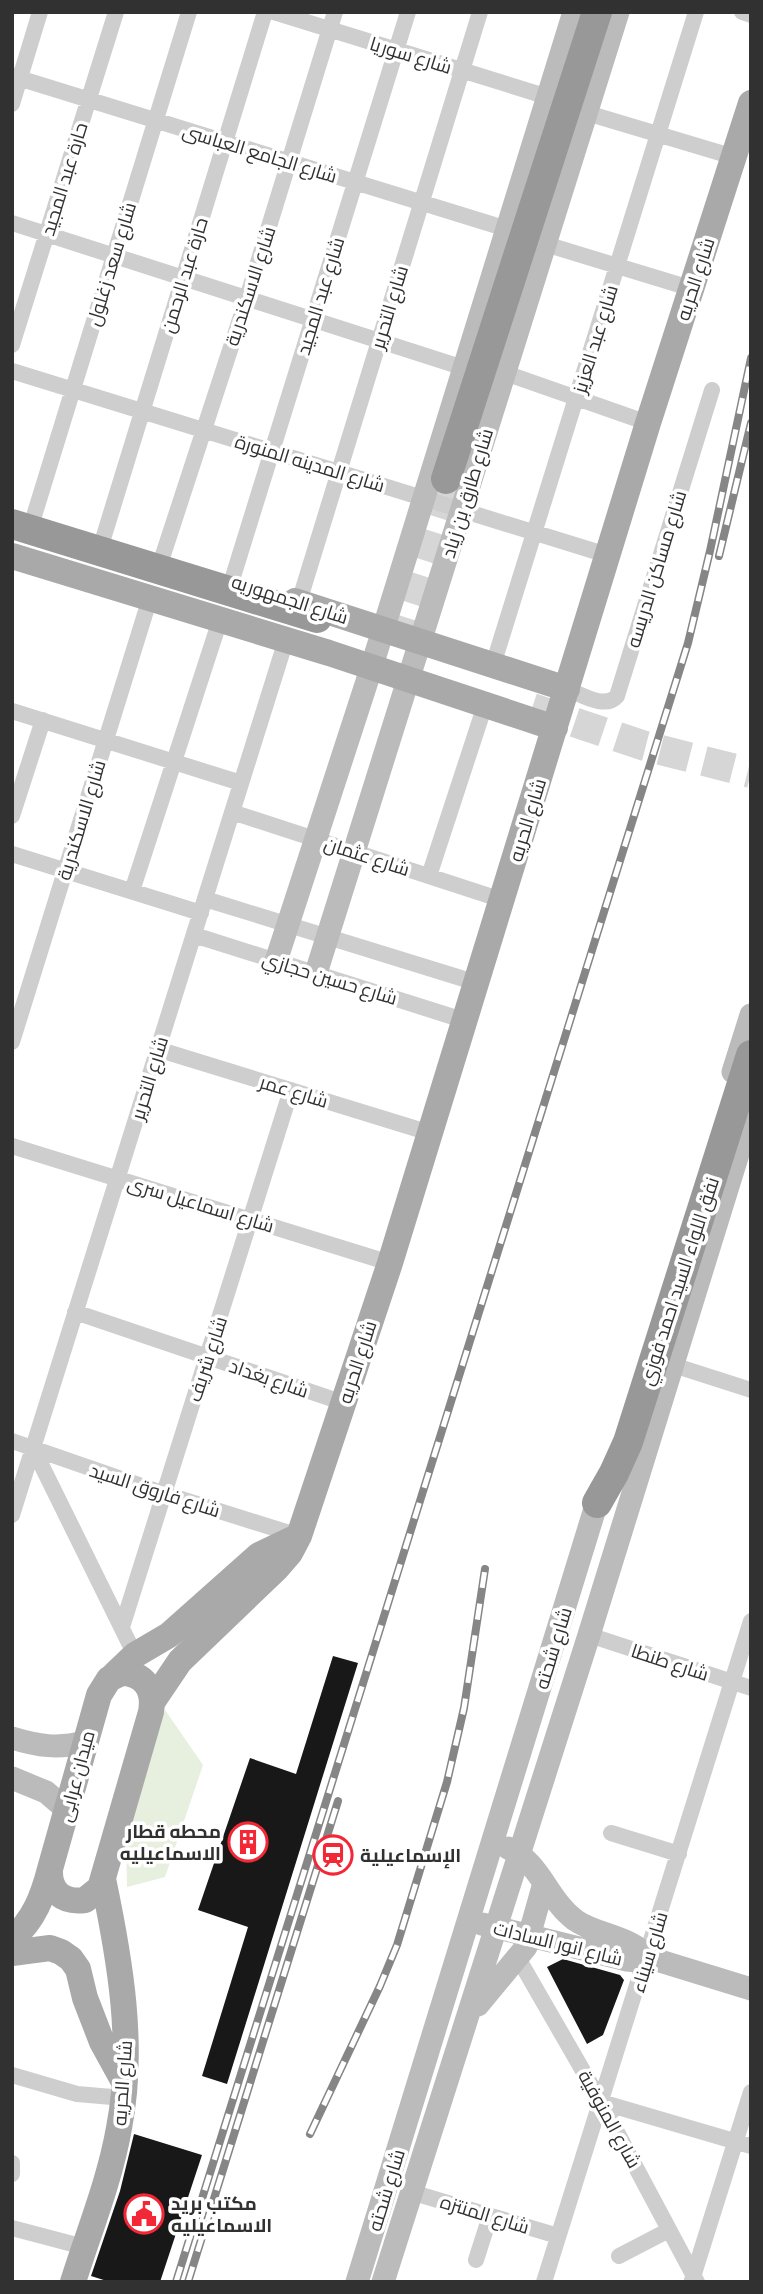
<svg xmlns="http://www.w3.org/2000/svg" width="763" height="2294" font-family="Manrope,Cairo,sans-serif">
<rect width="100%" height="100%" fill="#fff"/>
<path fill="#e7efde" d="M165 1710 203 1765 165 1877 127 1887 126 1837Z"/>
<path fill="#181818" d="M333 1656 358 1663 227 2084 202 2076 248 1927 198 1910 250 1758 296 1774Z
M563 1959 620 1975 624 1980 603 2035 587 2044 547 1967Z
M134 2134 202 2155 160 2282H110L91 2276 120 2191Z"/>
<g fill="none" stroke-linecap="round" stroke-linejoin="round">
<path stroke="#d6d6d6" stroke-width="30" stroke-dasharray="30 15" stroke-linecap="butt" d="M399 646 401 619 446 479
M532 708 645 746 751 773"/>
<path stroke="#cecece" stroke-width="16" d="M274 12 548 97
M742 12 751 15
M12 76 507 229
M12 104 40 12
M587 113 734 157
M12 223 464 368
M545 244 693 289
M12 345 116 12
M12 371 607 555
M505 373 648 423
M34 516 189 12
M103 539 265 12
M162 558 247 298 335 12
M232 580 408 12
M299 602 480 12
M493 665 696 12
M567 689C581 694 605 710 617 696L712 390
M12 711 241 783
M232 812 502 900
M12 816 43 720
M12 854 201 913
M429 876 485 705
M132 891 220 620
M205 899 477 983
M194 935 466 1021
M12 1042 150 598
M157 1049 430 1133
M12 1146 390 1263
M75 1312 344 1403
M673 1365 751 1390
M12 1441 165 1494 299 1536
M33 1448 135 1655
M12 1515 286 640
M122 1627 291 1090
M589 1635 751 1688
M611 1833 679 1854
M518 1958 601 2102 697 2282
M12 2075 77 2094 124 2098
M601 2102 751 2146
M12 2163V2174
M411 2192 558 2236
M12 2228 84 2247
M619 2256 669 2230
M476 2260 490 2216
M692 2280 751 2092
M544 2282 751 1621"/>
<path stroke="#bbb" stroke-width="23" d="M276 961 371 669 574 12
M316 973 618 12
M733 1072 751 1015
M12 1738C38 1746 58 1749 85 1742
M12 1778 46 1792 67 1810
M508 1848C541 1863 547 1899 575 1920 596 1935 633 1937 647 1957L751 1989
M482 1924 627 1960 638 1961 647 1957
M478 2005 526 1947 544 1883
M357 2282 601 1489
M383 2282 589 1635 751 1112"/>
<path stroke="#a9a9a9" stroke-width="26" d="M12 556 329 653 555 728
M295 601 567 689
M121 1673C144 1673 155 1689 151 1712L100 1888 85 1900C63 1903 49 1892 50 1869L99 1695 109 1679Z
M114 1675 135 1655 169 1635 259 1555 299 1536
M153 1701 180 1661 277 1568 290 1553 299 1536 390 1263 648 423 751 103
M12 1939C34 1920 43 1896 50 1869
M12 1953 50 1948 61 1952 71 1959 78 1969 85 1998 102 2042 124 2082
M73 2282C89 2231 110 2180 119 2128 135 2046 120 1960 103 1879"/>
<path stroke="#989898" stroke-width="30" d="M446 479 597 12
M12 524 317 618
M597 1503 614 1473 628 1442 751 1055"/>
<g stroke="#868686" stroke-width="8">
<path id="rail" d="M719 556 751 423
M310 2134 380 1986 397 1945 447 1782 464 1708 485 1569
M176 2282 688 643 710 551 751 358
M188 2282 338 1801"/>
</g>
<use href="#rail" stroke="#fff" stroke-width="5" stroke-dasharray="16" stroke-linecap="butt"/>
</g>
<defs>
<g id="building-ring" transform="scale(2.0125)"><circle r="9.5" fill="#fff" stroke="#f32736" stroke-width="1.5"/><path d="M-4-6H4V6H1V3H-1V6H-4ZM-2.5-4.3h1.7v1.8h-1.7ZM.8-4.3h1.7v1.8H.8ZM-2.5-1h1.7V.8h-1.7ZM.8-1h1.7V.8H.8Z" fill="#f32736"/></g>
<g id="station-ring" transform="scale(2.0125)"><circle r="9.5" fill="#fff" stroke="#f32736" stroke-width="1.5"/><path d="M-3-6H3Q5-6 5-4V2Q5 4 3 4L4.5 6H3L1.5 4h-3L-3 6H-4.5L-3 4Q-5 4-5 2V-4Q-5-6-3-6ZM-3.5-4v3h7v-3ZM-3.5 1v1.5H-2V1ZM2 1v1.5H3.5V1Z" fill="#f32736"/></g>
<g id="civic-ring" transform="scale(2.0125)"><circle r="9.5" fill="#fff" stroke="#f32736" stroke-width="1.5"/><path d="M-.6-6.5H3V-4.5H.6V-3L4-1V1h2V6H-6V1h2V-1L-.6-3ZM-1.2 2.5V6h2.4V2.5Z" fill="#f32736"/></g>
</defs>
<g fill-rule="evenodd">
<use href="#building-ring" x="248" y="1842"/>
<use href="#station-ring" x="333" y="1855"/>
<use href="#civic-ring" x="144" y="2214"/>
</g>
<g text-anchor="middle" stroke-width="7" stroke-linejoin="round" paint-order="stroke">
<g font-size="19" fill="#313131" stroke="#fff">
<text transform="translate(411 55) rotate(17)" y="7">شارع سوريا</text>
<text transform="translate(260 153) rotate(17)" y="7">شارع الجامع العباسى</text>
<text transform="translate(64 179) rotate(-73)" y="7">حارة عبد المجيد</text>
<text transform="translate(111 264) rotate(-73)" y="7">شارع سعد زغلول</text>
<text transform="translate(184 275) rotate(-73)" y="7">حارة عبد الرحمن</text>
<text transform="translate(695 279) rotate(-72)" y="7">شارع الحريه</text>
<text transform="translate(250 286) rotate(-72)" y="7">شارع الاسكندرية</text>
<text transform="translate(320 296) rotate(-73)" y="7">شارع عبد المجيد</text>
<text transform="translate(389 307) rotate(-73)" y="7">شارع التحرير</text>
<text transform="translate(595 339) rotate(-73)" y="7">شارع عبد العزيز</text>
<text transform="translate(310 463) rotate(17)" y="7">شارع المدينه المنورة</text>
<text transform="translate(467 493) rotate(-73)" y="7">شارع طارق بن زياد</text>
<text transform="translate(656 569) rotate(-73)" y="7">شارع مساكن الدريسه</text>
<text transform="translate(290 599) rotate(18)" y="7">شارع الجمهوريه</text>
<text transform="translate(81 820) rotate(-73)" y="7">شارع الاسكندرية</text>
<text transform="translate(527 820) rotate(-73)" y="7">شارع الحريه</text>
<text transform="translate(367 856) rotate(18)" y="7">شارع عثمان</text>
<text transform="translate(330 978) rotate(17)" y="7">شارع حسين حجازي</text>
<text transform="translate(149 1078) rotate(-73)" y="7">شارع التحرير</text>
<text transform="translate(294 1091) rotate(17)" y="7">شارع عمر</text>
<text transform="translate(201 1204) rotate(17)" y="7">شارع اسماعيل سرى</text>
<text transform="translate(679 1281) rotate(-72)" y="7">نفق اللواء السيد احمد فوزي</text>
<text transform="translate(207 1359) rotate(-72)" y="7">شارع شريف</text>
<text transform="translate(357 1362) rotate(-72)" y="7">شارع الحريه</text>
<text transform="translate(269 1378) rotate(19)" y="7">شارع بغداد</text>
<text transform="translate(155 1490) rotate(18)" y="7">شارع فاروق السيد</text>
<text transform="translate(553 1648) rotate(-73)" y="7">شارع شحته</text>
<text transform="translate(670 1662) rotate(18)" y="7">شارع طنطا</text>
<text transform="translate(76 1776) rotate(-75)" y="7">ميدان عرابى</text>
<text transform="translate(558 1943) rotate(14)" y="7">شارع انور السادات</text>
<text transform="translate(649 1952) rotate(-73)" y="7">شارع سيناء</text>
<text transform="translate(122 2083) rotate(-86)" y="7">شارع الحريه</text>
<text transform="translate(610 2119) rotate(61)" y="7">شارع المنوفية</text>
<text transform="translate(386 2190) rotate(-73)" y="7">شارع شحته</text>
<text transform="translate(485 2214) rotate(17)" y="7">شارع المنتزه</text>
</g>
<g font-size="19" font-weight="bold" fill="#313131" stroke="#fff" text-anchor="start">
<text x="221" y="1838" text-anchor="end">محطه قطار<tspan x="221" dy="22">الاسماعيليه</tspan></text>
<text x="360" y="1862">الإسماعيلية</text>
<text x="171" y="2210">مكتب بريد<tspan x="171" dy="22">الاسماعيليه</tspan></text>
</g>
</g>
<rect width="763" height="2294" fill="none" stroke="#313131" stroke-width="28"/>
</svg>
